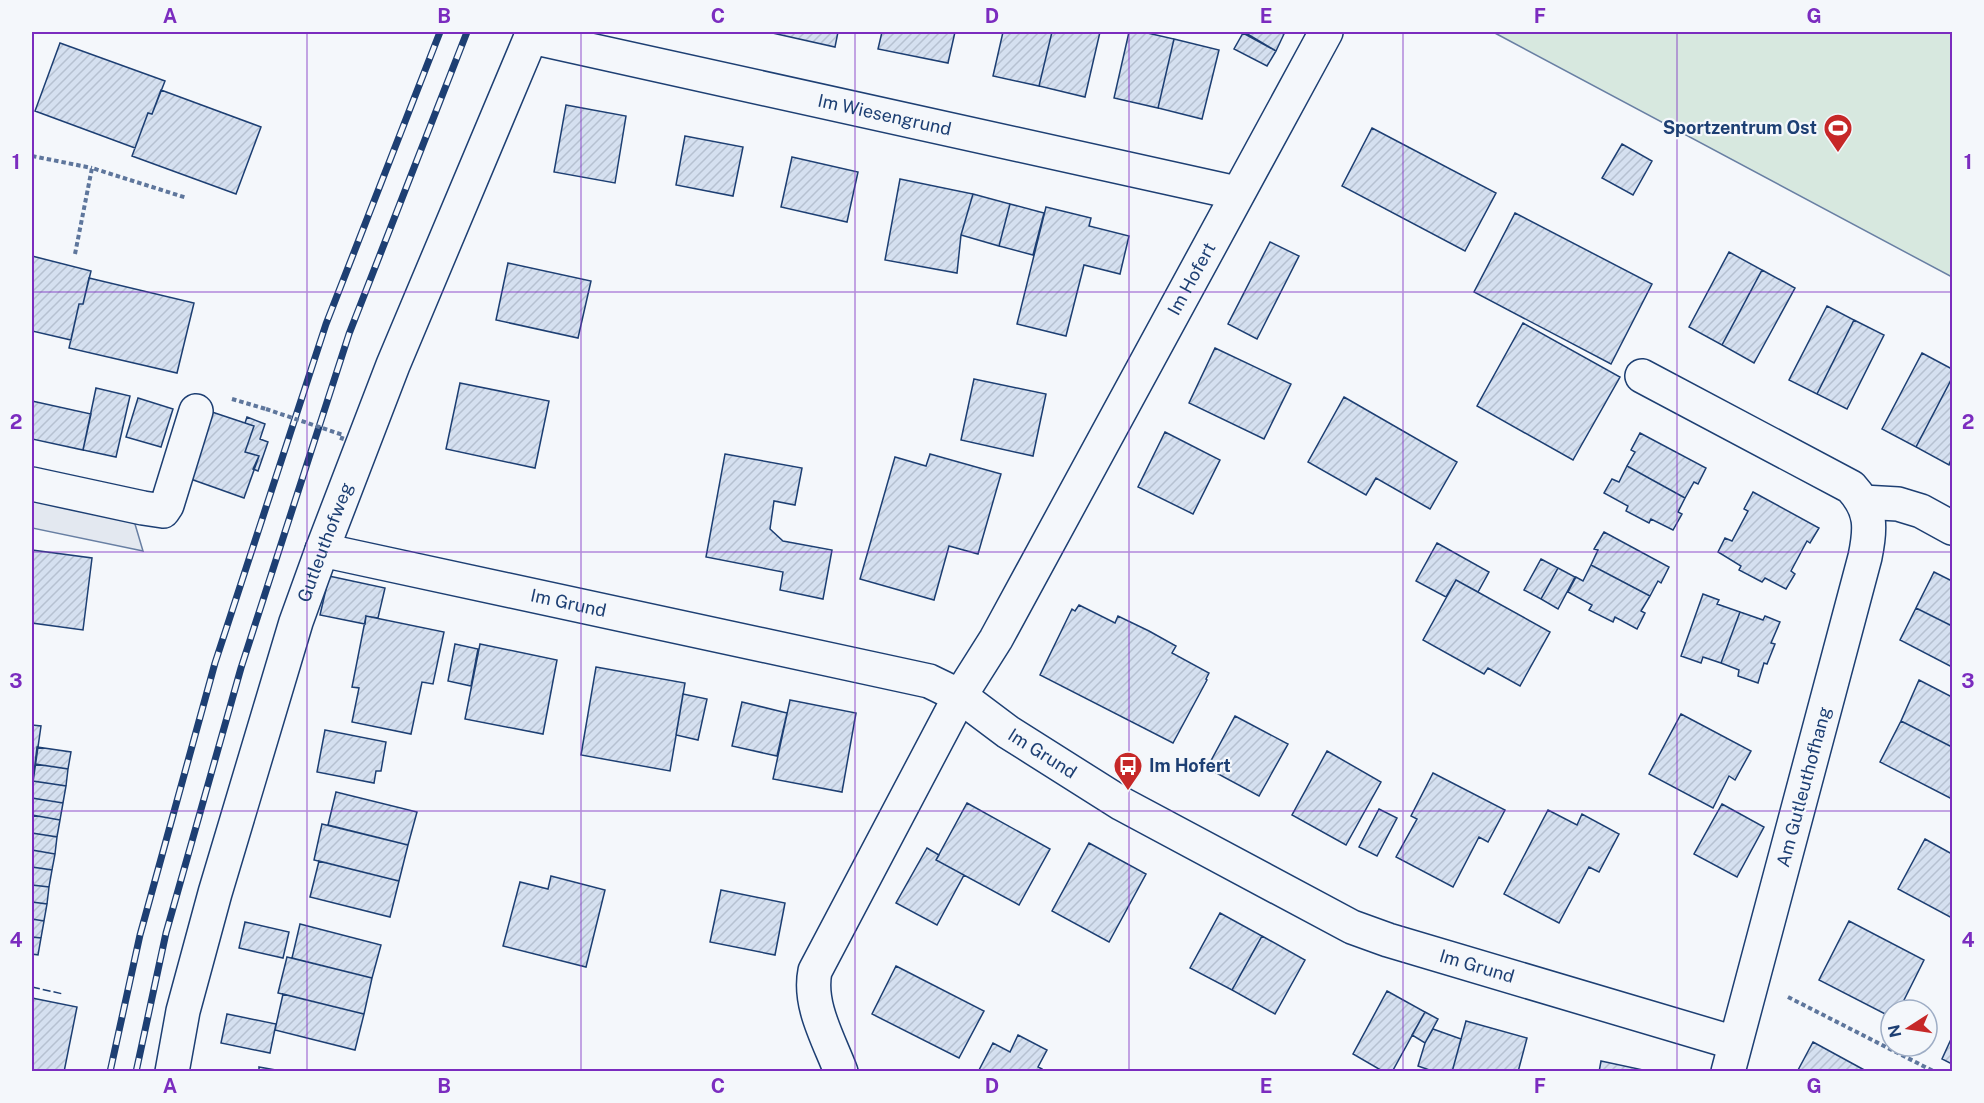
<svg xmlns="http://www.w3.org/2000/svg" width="1984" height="1103" font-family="'Public Sans',sans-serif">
<defs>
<pattern id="building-hatch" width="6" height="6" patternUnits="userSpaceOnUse" patternTransform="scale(1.5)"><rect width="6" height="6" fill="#d5e0f0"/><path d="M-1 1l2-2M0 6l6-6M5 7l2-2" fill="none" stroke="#b6c1d1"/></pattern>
</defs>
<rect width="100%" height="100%" fill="#f4f7fb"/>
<path fill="#d7e8df" stroke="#687fa3" stroke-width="1.5" d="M1493 32H1952V277Z"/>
<path fill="#e3e8f0" stroke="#687fa3" stroke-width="1.5" d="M32 495 132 514 143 551 32 528Z"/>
<path fill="url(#building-hatch)" stroke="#1d3f73" stroke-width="1.5" d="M768 32H838L835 47Z
M882 32H955L948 63 878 49Z
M1003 32H1052L1039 86 993 76Z
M1052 32H1100L1085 97 1039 86Z
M1129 32H1143L1174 39 1158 108 1114 98Z
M1244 32H1279L1284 34 1276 51Z
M1243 33 1276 51 1267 66 1234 49Z
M1174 39 1219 50 1202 119 1158 108Z
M60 43 165 81 152 114 148 113 135 148 35 111Z
M161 90 261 127 236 194 132 156 148 113 152 114Z
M566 105 626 116 615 183 554 172Z
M1372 128 1496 193 1465 251 1342 186Z
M685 136 743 147 733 196 676 185Z
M1622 144 1652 161 1633 195 1602 178Z
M792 157 858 172 847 222 781 207Z
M900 179 973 194 961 235 957 273 885 260Z
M973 194 1010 204 999 246 961 235Z
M1010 204 1044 213 1033 255 999 246Z
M1046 207 1091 218 1089 226 1129 236 1120 274 1084 265 1066 336 1017 324Z
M1515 213 1652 284 1611 364 1474 292Z
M1270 242 1299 256 1257 339 1228 324Z
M1729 252 1762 270 1722 345 1689 327Z
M32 256 91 271 83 304H79L71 340 32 331Z
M508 263 591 281 578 338 496 320Z
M1762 270 1795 288 1754 363 1722 345Z
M89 278 194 303 177 373 69 348 79 304H83Z
M1827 306 1854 320 1817 394 1789 380Z
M1854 320 1884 335 1847 409 1817 394Z
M1523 323 1620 377 1573 460 1477 406Z
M1215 348 1291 384 1264 439 1189 403Z
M1922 353 1952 369V378L1916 447 1882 429Z
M1952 378V457L1949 465 1916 447Z
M974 379 1046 394 1033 456 961 440Z
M460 383 549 401 535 468 446 449Z
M96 388 130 396 116 457 83 450Z
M1344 397 1457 462 1430 509 1376 478 1366 495 1308 462Z
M138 398 173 409 161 447 126 437Z
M32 401 91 414 83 450 32 439Z
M212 412 254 426 245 452 259 456 244 498 185 477 203 438Z
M247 417 265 424 260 439 268 442 258 471 253 469 259 456 245 452 254 426 245 423Z
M1165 432 1220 460 1193 514 1138 487Z
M1640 433 1706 468 1698 484 1694 482 1685 498 1627 466 1635 452 1631 450Z
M725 454 802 468 795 505 774 501 770 529 783 541 832 550 823 599 780 590 783 572 706 557Z
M930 454 1001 474 978 554 949 546 934 600 860 579 895 457 926 466Z
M1627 466 1685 498 1678 512 1682 514 1673 530 1651 519 1649 523 1626 511 1628 506 1604 493 1612 479 1619 482Z
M1753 492 1819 528 1810 543 1807 541 1791 571 1795 574 1786 589 1765 578 1762 582 1739 570 1741 566 1718 552 1725 538 1732 541 1748 511 1744 509Z
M1604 532 1669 567 1661 583 1658 581 1650 596 1591 565 1598 550 1594 549Z
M1437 543 1489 572 1478 592 1456 580 1446 597 1416 581Z
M32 550 92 558 83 630 32 623Z
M1541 559 1558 568 1541 599 1524 590Z
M1591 565 1650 596 1641 611 1645 613 1637 629 1615 617 1613 622 1589 610 1592 605 1568 592 1576 577 1583 581Z
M1558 568 1575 577 1558 609 1541 599Z
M1934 572 1952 581V626L1916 608Z
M329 576 385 588 378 618 366 616 365 624 320 615Z
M1456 580 1550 632 1520 686 1488 668 1484 674 1423 640Z
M1703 594 1719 600 1717 604 1740 612 1721 663 1703 657 1701 663 1681 656Z
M1079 605 1115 623 1118 616 1149 631 1176 646 1172 653 1209 673 1206 679 1207 680 1173 743 1040 675 1072 609 1075 611Z
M1916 608 1952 626V667L1900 640Z
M1740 612 1763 620 1765 616 1780 622 1771 643 1775 644 1767 664 1764 663 1758 683 1738 676 1739 670 1721 663Z
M366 616 444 632 433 684 422 682 411 734 352 722 359 688 352 687Z
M455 644 478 649 471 686 448 681Z
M480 644 557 660 543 734 465 719Z
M596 667 685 683 670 771 581 755Z
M1919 680 1952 697V747L1901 721Z
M683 694 707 699 698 740 676 735Z
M790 700 856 713 842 792 773 779Z
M742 702 787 713 777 756 732 746Z
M1681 714 1751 751 1735 780 1729 776 1713 808 1649 774Z
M1235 716 1288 744 1259 796 1207 768Z
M1901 721 1952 747V799L1880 762Z
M32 725 41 726 32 789Z
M325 730 386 742 381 771H376L374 783 317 772Z
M37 747 71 752 68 769 35 764Z
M1327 751 1381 782 1346 845 1292 815Z
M35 764 68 769 66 786 33 781Z
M1433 773 1505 810 1488 842 1479 837 1453 887 1396 857 1417 819 1411 816Z
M33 781 66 786 63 803 32 798Z
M336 792 417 812 408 845 328 825Z
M32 798 63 803 60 820 32 815Z
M967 803 1050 849 1019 905 936 860Z
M1722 804 1764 827 1737 877 1694 854Z
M1379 809 1397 818 1377 856 1359 847Z
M1548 810 1577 825 1582 814 1619 834 1599 872 1589 867 1559 923 1504 894Z
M32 815 60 820 57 837 32 833Z
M322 824 408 845 399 881 314 860Z
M32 833 57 837 55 854 32 850Z
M1925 839 1952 854V918L1898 889Z
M1089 843 1146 874 1109 942 1052 911Z
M927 848 939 855 936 860 964 875 937 925 896 903Z
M32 850 55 854 52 870 32 867Z
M319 861 399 881 390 917 310 897Z
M32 867 52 870 49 887 32 885Z
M551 876 605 890 586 967 503 946 520 882 548 889Z
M32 885 49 887 47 904 32 902Z
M721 890 785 903 775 955 710 942Z
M32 902 47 904 44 921 32 919Z
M1220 913 1262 936 1232 990 1190 968Z
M32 919 44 921 41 938 32 937Z
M1849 921 1924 960 1899 1010H1891V1017L1819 980Z
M245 922 289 932 283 958 239 948Z
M300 924 381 945 372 978 292 958Z
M1262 936 1305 960 1275 1014 1232 990Z
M32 937 41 938 38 955 32 954Z
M287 957 372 978 364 1014 278 993Z
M896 966 984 1011 959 1058 872 1014Z
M1387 991 1425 1012 1392 1072H1384L1353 1054Z
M283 994 364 1014 355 1050 275 1030Z
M32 998 77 1007 64 1072H32Z
M1425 1012 1438 1019 1425 1043 1412 1035Z
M227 1014 276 1024 270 1053 221 1043Z
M1466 1021 1527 1038 1518 1072H1452Z
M1433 1029 1461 1039 1452 1072H1435L1418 1066 1425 1043Z
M1018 1035 1047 1050 1038 1067 1042 1069 1041 1072H978L993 1043 1010 1052Z
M1952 1037V1064L1942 1059Z
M1813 1042 1868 1072H1797Z
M1601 1061 1648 1071V1072H1599Z
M259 1067 287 1072H259Z"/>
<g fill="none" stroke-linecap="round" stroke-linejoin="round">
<g stroke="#1d3f73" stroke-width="36">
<g id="minor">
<path id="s1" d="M531 37 1237 193"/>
<path d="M1642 376 1851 487C1872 510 1871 528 1865 557L1728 1072"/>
<path d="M32 484 143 508 163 511 167 505 196 411"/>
<path d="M1863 502 1898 504 1921 511 1952 528"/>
<path id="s2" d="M322 550 929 681 960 696 1008 732 1122 804 1352 927 1388 940 1735 1043"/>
<path id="s3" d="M172 1072 183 1011 215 893 296 622 322 550 393 365 533 32"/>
<path id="s4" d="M841 1072C829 1040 808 1005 815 971L960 696 996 639 1326 32"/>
</g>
</g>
<path stroke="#5e769c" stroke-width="4" stroke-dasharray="4.5 3" stroke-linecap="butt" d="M32 156 92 168
M75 254 92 168 187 198
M232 399 266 409
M1788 997 1935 1072"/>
<use href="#minor" stroke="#f4f7fb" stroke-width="33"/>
<g stroke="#1d3f73" stroke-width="7">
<path id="rail" d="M110 1072 140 935 215 663 326 324 440 32
M136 1072 166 933 241 668 349 334 467 32"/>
</g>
<use href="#rail" stroke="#f4f7fb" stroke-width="4.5" stroke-dasharray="14" stroke-linecap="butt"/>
<path stroke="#5e769c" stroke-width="4" stroke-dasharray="4.5 3" stroke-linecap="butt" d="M266 409 343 435 341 441"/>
<path stroke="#1d3f73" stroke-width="1.5" stroke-dasharray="8 3" stroke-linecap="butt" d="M32 987 63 994"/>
</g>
<path fill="none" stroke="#7b2cbf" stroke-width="1.5" stroke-opacity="0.55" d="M307 32V1072M581 32V1072M855 32V1072M1129 32V1072M1403 32V1072M1677 32V1072M32 292H1952M32 552H1952M32 811H1952"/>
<defs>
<g id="stadium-pin" transform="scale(1.5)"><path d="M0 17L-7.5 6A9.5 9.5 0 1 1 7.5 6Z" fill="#c62828" stroke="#f4f7fb"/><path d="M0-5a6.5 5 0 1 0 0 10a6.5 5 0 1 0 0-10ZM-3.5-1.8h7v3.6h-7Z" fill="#fff"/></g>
<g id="bus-pin" transform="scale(1.5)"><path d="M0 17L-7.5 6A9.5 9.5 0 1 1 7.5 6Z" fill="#c62828" stroke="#f4f7fb"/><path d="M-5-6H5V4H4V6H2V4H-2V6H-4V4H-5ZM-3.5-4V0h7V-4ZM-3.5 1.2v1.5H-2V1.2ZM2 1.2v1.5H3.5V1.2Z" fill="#fff"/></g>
</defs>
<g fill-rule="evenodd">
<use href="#stadium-pin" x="1838" y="128"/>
<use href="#bus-pin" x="1128" y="766"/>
</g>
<g text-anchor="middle" stroke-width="4.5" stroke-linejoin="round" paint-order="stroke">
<g font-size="18" fill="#1d3f73" stroke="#f4f7fb">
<text dy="6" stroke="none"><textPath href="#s1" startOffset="362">Im Wiesengrund</textPath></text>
<text dy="6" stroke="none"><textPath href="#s4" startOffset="894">Im Hofert</textPath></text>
<text dy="6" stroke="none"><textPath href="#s3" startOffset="552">Gutleuthofweg</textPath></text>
<text dy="6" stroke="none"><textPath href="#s2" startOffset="252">Im Grund</textPath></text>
<text dy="6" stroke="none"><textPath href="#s2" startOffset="756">Im Grund</textPath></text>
<text transform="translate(1804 787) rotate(-75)" y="6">Am Gutleuthofhang</text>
<text dy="6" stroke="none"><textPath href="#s2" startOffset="1242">Im Grund</textPath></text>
</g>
<g font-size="18" font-weight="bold" fill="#1d3f73" stroke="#f4f7fb" text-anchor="end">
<text x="1817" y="134">Sportzentrum Ost</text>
<text x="1149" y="772" text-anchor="start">Im Hofert</text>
</g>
</g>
<rect width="1984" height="1103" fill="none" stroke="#f4f7fb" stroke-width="66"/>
<g transform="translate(1909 1028) rotate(258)"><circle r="28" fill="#f4f7fb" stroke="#9eadc5" stroke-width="1.5"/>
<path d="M0-4.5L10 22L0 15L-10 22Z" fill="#c62828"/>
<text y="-9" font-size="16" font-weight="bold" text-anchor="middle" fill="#1d3f73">N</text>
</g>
<rect x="33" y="33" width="1918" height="1037" fill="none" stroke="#7b2cbf" stroke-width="2"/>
<g font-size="20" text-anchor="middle" font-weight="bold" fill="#7b2cbf">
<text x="170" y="23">A</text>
<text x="444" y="23">B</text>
<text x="718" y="23">C</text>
<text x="992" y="23">D</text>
<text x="1266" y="23">E</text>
<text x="1540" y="23">F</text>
<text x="1814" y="23">G</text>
<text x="16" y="169">1</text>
<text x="1968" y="169">1</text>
<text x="16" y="429">2</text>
<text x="1968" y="429">2</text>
<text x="16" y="688">3</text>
<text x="1968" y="688">3</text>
<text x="16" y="947">4</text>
<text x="1968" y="947">4</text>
<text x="170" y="1093">A</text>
<text x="444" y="1093">B</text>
<text x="718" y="1093">C</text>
<text x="992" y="1093">D</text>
<text x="1266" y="1093">E</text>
<text x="1540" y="1093">F</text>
<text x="1814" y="1093">G</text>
</g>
</svg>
